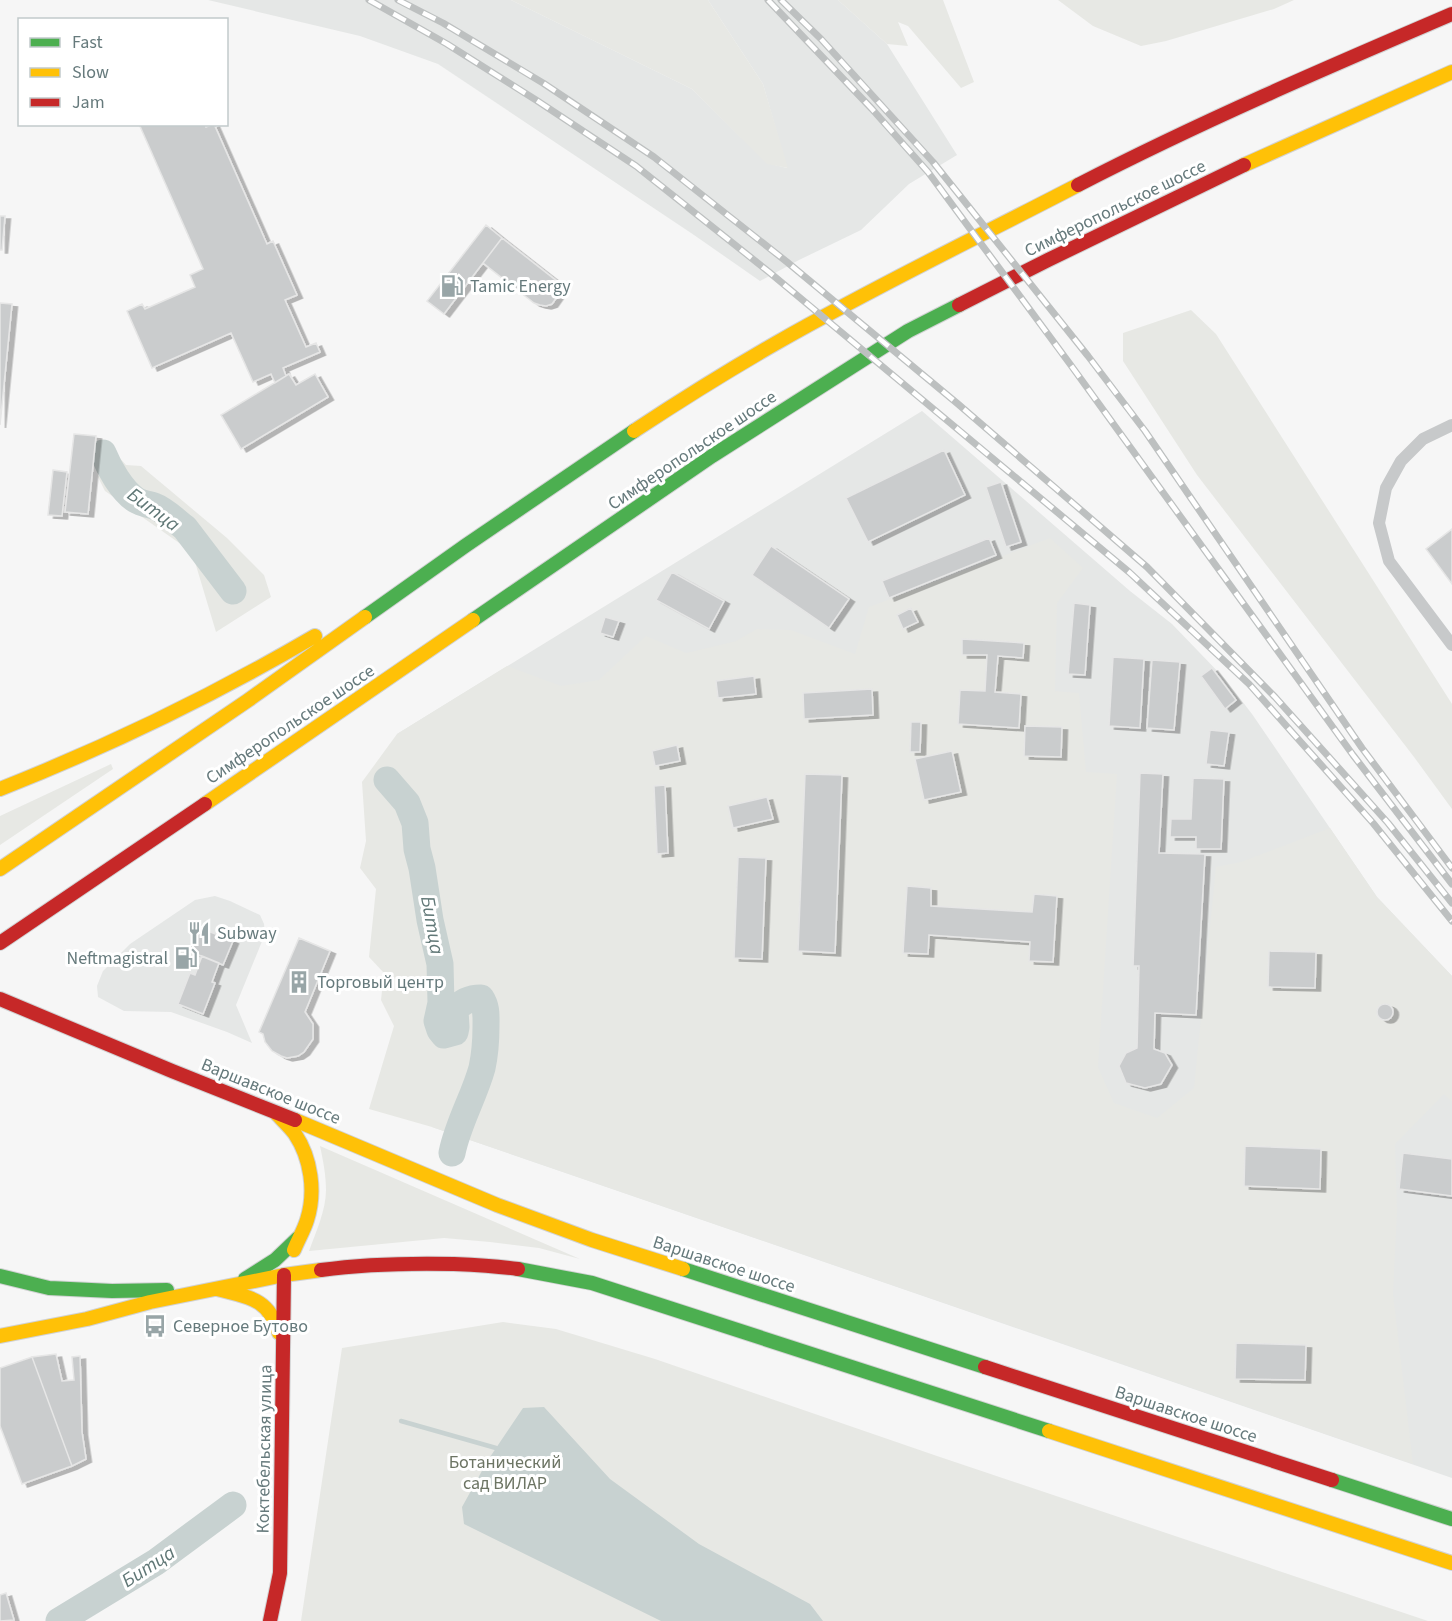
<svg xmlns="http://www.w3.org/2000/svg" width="1452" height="1621" font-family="'Source Sans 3',sans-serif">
<defs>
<filter id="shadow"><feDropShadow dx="5.5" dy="3" stdDeviation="0" flood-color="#0004"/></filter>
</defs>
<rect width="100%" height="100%" fill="#f6f6f6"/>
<path fill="#e5e7e6" d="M208 0H511L692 89 767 163 787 168 763 84 708 0H838L887 44 957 155 909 184 861 230 799 260 760 281 694 235 438 64 360 36Z
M922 411 1130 591 1172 624 1225 679 1252 714 1377 897 1452 976V1478L432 1127 397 734Z
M215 896 230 901 260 915 264 924 265 934 236 1005 252 1043 227 1032 171 1012 124 1011 98 997 97 986 103 971 130 944 195 900Z"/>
<path fill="#e7e8e4" d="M511 0H708L763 84 788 168 767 164 692 89Z
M838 0H943L974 82 961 88 908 26 898 22 908 46 887 44Z
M1058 0H1294L1274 9 1166 41 1141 46 1093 26Z
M1191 310 1216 334 1452 704V809L1414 757 1197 475 1123 361V333Z
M110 447 126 465 141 466 227 538 264 575 271 597 216 632 192 552 105 491 98 477Z
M1050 538 1083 568 1057 603 1055 691 1079 693 1086 772 1117 774 1098 1067 1114 1103 1157 1118 1194 1088 1216 867 1241 862 1330 828 1377 897 1452 976V1102L1444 1094 1395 1144 1397 1212 1393 1294 1413 1464 432 1127 369 1109 394 1026 381 1000 384 973 369 957 376 889 360 868 366 841 362 782 397 734 507 666 561 686 599 680 646 636 686 653 736 641 757 629 791 630 855 654 869 607Z
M111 764 113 769 0 845V816Z
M320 1146 580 1259 539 1248 490 1242 444 1238 309 1251C316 1232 326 1210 326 1190 326 1175 323 1160 320 1146Z
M503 1322 556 1329 655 1359 937 1456 1428 1621H301L342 1348Z"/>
<path fill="#c8d2d1" d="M544 1407 610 1479 699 1544 810 1604 823 1621H661L464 1524 462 1507 488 1460 523 1408Z"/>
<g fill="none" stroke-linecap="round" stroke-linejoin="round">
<path stroke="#c8d2d1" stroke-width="4.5" d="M401 1421 496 1448 500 1451"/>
<path stroke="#c8d2d1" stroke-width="27" d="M103 453C109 468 122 491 136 500 141 503 147 504 154 506 165 510 176 521 185 528L233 591
M387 780 407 803 415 823 417 849 422 868 430 920 440 964 441 1003 437 1021 440 1030 444 1035 455 1032 456 1027 455 1010C462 1001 470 998 481 998 487 1007 486 1016 486 1026 486 1040 485 1054 482 1068 474 1097 458 1123 452 1153
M59 1621 156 1562 233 1505"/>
</g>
<path fill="#cacccd" stroke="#e6e6e6" stroke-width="1.5" filter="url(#shadow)" d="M139 124H205L206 127 214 124 267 244 273 241 297 295 285 300 306 347 316 343 320 352 283 368 286 376 275 383 271 374 253 382 231 333 152 368 127 311 142 304 145 309 195 287 190 275 203 269Z
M0 216H5L2 250H0Z
M486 225 502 238 444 314 427 301Z
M502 238 558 282 559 294 552 304 546 306 540 305 534 303 483 263Z
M0 303 12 304 0 425Z
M289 374 296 385 315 374 328 397 241 449 221 415Z
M74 434 96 436 88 514 65 512Z
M944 450 965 495 868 542 846 498Z
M53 470 67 472 62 516 48 515Z
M1001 482 1021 542 1006 547 986 487Z
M1452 529V584L1426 549Z
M989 538 996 555 889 598 882 581Z
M771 546 849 599 829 628 752 575Z
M672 572 724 601 709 629 656 600Z
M1074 603 1090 605 1085 675 1068 674Z
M911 608 918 622 903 629 897 615Z
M605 617 619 621 613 637 600 633Z
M962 639 1024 643 1023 658 998 656 995 692 1021 694 1019 728 958 724 960 690 985 691 987 655H962Z
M1113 657 1144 659 1140 728 1109 726Z
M1152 660 1180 662 1174 730 1147 728Z
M1212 668 1236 700 1225 709 1201 676Z
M754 676 756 694 718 698 716 681Z
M872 689 873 715 804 719 803 693Z
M911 722H921L920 752H910Z
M1025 726 1062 727 1061 757 1024 756Z
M1210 730 1229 732 1224 766 1206 764Z
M677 745 680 761 655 766 652 751Z
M952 751 961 792 924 800 915 759Z
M1140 773 1163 774 1159 853 1205 854 1196 1015 1155 1013 1154 1049 1165 1053 1172 1065 1161 1084 1145 1088 1126 1083 1119 1066 1126 1053 1137 1048 1139 966H1133Z
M805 774 842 775 835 953 798 951Z
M1193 778 1224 779 1221 849H1196V837H1170L1171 819H1191Z
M665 785 668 853 657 854 654 786Z
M767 797 773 819 733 828 728 806Z
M738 857 766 858 762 959 734 958Z
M907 886 931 888V906L1032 912 1034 894 1057 896 1053 962 1029 961 1030 942 929 935 928 954 903 953Z
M198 927 233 941 223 965 189 951Z
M299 938 330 951 305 1012 313 1024V1039L304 1052 298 1056 287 1058 281 1056 272 1051 265 1042 263 1034 259 1032Z
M1269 951 1316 952 1315 988 1268 987Z
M202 956 219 963 212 982 215 983 203 1014 178 1004 190 973 195 975Z
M1377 1012a8 8 0 1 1 16 0a8 8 0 1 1-16 0Z
M1245 1146 1321 1149 1320 1189 1244 1186Z
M1403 1153 1452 1159V1196L1399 1189Z
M1236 1343 1306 1345 1305 1380 1235 1379Z
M56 1354 62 1381 74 1380 72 1357 80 1356 82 1432 86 1459 72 1466 32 1357Z
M32 1357 72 1466 22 1484 0 1426V1368Z
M6 1593 14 1620 0 1621V1595Z"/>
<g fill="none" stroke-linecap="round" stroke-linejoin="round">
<g stroke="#d1d2d3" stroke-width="16">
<path id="fast" d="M365 617 465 546 634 431
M473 620 712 456 908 331 959 305
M518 1269 592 1283 1049 1431
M683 1269 985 1367
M0 1276 49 1288 112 1291 167 1290
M245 1279 275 1260 298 1238
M1332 1480 1452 1519"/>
</g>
<g stroke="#d1d2d3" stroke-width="16">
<path id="slow" d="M1244 165 1452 72
M634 431C681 400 729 370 778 342 876 286 978 237 1078 185
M0 789C109 746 214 695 315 636
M205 804 473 620
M0 869 247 701 365 617
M276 1113C282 1120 289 1126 295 1134 311 1158 316 1192 307 1220 304 1230 298 1240 294 1250
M295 1120 497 1205 592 1240 683 1269
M217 1289C248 1297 269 1298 279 1333
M0 1336 87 1319 150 1302 284 1275 321 1270
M1049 1431 1452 1563"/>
</g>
<g stroke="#d1d2d3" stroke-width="16">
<path id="jam" d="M1078 185C1200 122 1326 68 1452 14
M959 305 1048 260 1244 165
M0 943 205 804
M0 999 172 1071 295 1120
M321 1270C365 1264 409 1263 454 1264 476 1265 497 1266 518 1269
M985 1367 1332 1480
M270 1621 280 1573 284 1275"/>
</g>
<path stroke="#c7c9ca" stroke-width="12" d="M1452 425 1423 439 1401 461 1386 488 1379 523 1389 561 1452 645"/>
<use href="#fast" stroke="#4caf50" stroke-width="14"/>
<use href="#slow" stroke="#ffc107" stroke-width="14"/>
<use href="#jam" stroke="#c62828" stroke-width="14"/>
<g stroke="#bdc0c0" stroke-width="7">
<path id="rail" d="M369 0 447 44 536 100 636 166 769 272 1129 572 1249 684 1373 823 1452 921
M398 0 443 23 543 83 654 157 787 262 958 404 1147 567 1275 697 1388 823 1452 903
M768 0 872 109 928 172 1070 364 1353 755 1452 884
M781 0 821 39 933 162 1088 356 1145 431 1362 748 1452 868"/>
</g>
<use href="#rail" stroke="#fff" stroke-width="4.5" stroke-dasharray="14" stroke-linecap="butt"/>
</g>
<defs>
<g id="fuel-bare" transform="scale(1.8)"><path d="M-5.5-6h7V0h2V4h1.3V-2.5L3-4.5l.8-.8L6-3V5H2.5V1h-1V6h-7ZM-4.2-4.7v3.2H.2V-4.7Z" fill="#98a5a7" stroke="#fff" stroke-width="2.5" paint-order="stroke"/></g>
<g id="restaurant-bare" transform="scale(1.8)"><path d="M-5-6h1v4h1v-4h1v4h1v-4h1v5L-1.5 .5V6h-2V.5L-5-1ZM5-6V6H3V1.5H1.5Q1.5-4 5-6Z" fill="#98a5a7" stroke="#fff" stroke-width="2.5" paint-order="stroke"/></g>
<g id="building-bare" transform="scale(1.8)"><path d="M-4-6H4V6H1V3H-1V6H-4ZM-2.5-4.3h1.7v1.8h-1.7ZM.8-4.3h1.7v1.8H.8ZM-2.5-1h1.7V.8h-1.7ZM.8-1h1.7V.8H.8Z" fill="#98a5a7" stroke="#fff" stroke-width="2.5" paint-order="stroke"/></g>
<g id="bus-bare" transform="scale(1.8)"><path d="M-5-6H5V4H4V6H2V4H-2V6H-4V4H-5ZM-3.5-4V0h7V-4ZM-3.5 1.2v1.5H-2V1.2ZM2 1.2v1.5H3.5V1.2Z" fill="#98a5a7" stroke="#fff" stroke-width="2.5" paint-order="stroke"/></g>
</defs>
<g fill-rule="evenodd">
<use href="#fuel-bare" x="452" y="286"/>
<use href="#restaurant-bare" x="199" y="933"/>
<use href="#fuel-bare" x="186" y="958"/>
<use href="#building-bare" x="299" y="982"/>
<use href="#bus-bare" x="155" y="1326"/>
</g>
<g text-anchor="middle" stroke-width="6" stroke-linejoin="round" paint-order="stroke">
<g font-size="18" fill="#667a7c" stroke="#fff">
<text transform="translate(1115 208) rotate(-26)" y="6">Симферопольское шоссе</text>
<text transform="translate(692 450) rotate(-34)" y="6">Симферопольское шоссе</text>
<text transform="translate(290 724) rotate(-34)" y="6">Симферопольское шоссе</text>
<text transform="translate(271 1091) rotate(22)" y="6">Варшавское шоссе</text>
<text transform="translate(724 1264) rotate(18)" y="6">Варшавское шоссе</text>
<text transform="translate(1186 1414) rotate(18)" y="6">Варшавское шоссе</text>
<text transform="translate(264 1449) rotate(-89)" y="6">Коктебельская улица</text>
</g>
<g font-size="18" fill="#667a7c" stroke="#fff" text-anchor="start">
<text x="470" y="292">Tamic Energy</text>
<text x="217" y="939">Subway</text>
<text x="168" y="964" text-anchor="end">Neftmagistral</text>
<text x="317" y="988">Торговый центр</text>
<text x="173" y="1332">Северное Бутово</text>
</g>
<g font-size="18" fill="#6d7564" stroke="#fff">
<text x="505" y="1468">Ботанический<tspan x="505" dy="21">сад ВИЛАР</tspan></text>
</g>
<g font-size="20" font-style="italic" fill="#607776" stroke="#fff">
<text transform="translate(154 509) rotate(36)" y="7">Битца</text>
<text transform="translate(433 925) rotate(80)" y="7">Битца</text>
<text transform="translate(148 1566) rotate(-33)" y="7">Битца</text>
</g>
</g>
<rect x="18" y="18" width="210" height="108" fill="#ffffff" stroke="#c2cacb" stroke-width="1.5"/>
<rect x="30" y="38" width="30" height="9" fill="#4caf50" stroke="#c2cacb" stroke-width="1.5"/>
<text x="72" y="48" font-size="18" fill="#667a7c">Fast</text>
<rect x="30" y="68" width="30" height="9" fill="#ffc107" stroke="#c2cacb" stroke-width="1.5"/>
<text x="72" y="78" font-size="18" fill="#667a7c">Slow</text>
<rect x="30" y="98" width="30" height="9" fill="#c62828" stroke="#c2cacb" stroke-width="1.5"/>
<text x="72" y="108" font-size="18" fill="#667a7c">Jam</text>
</svg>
